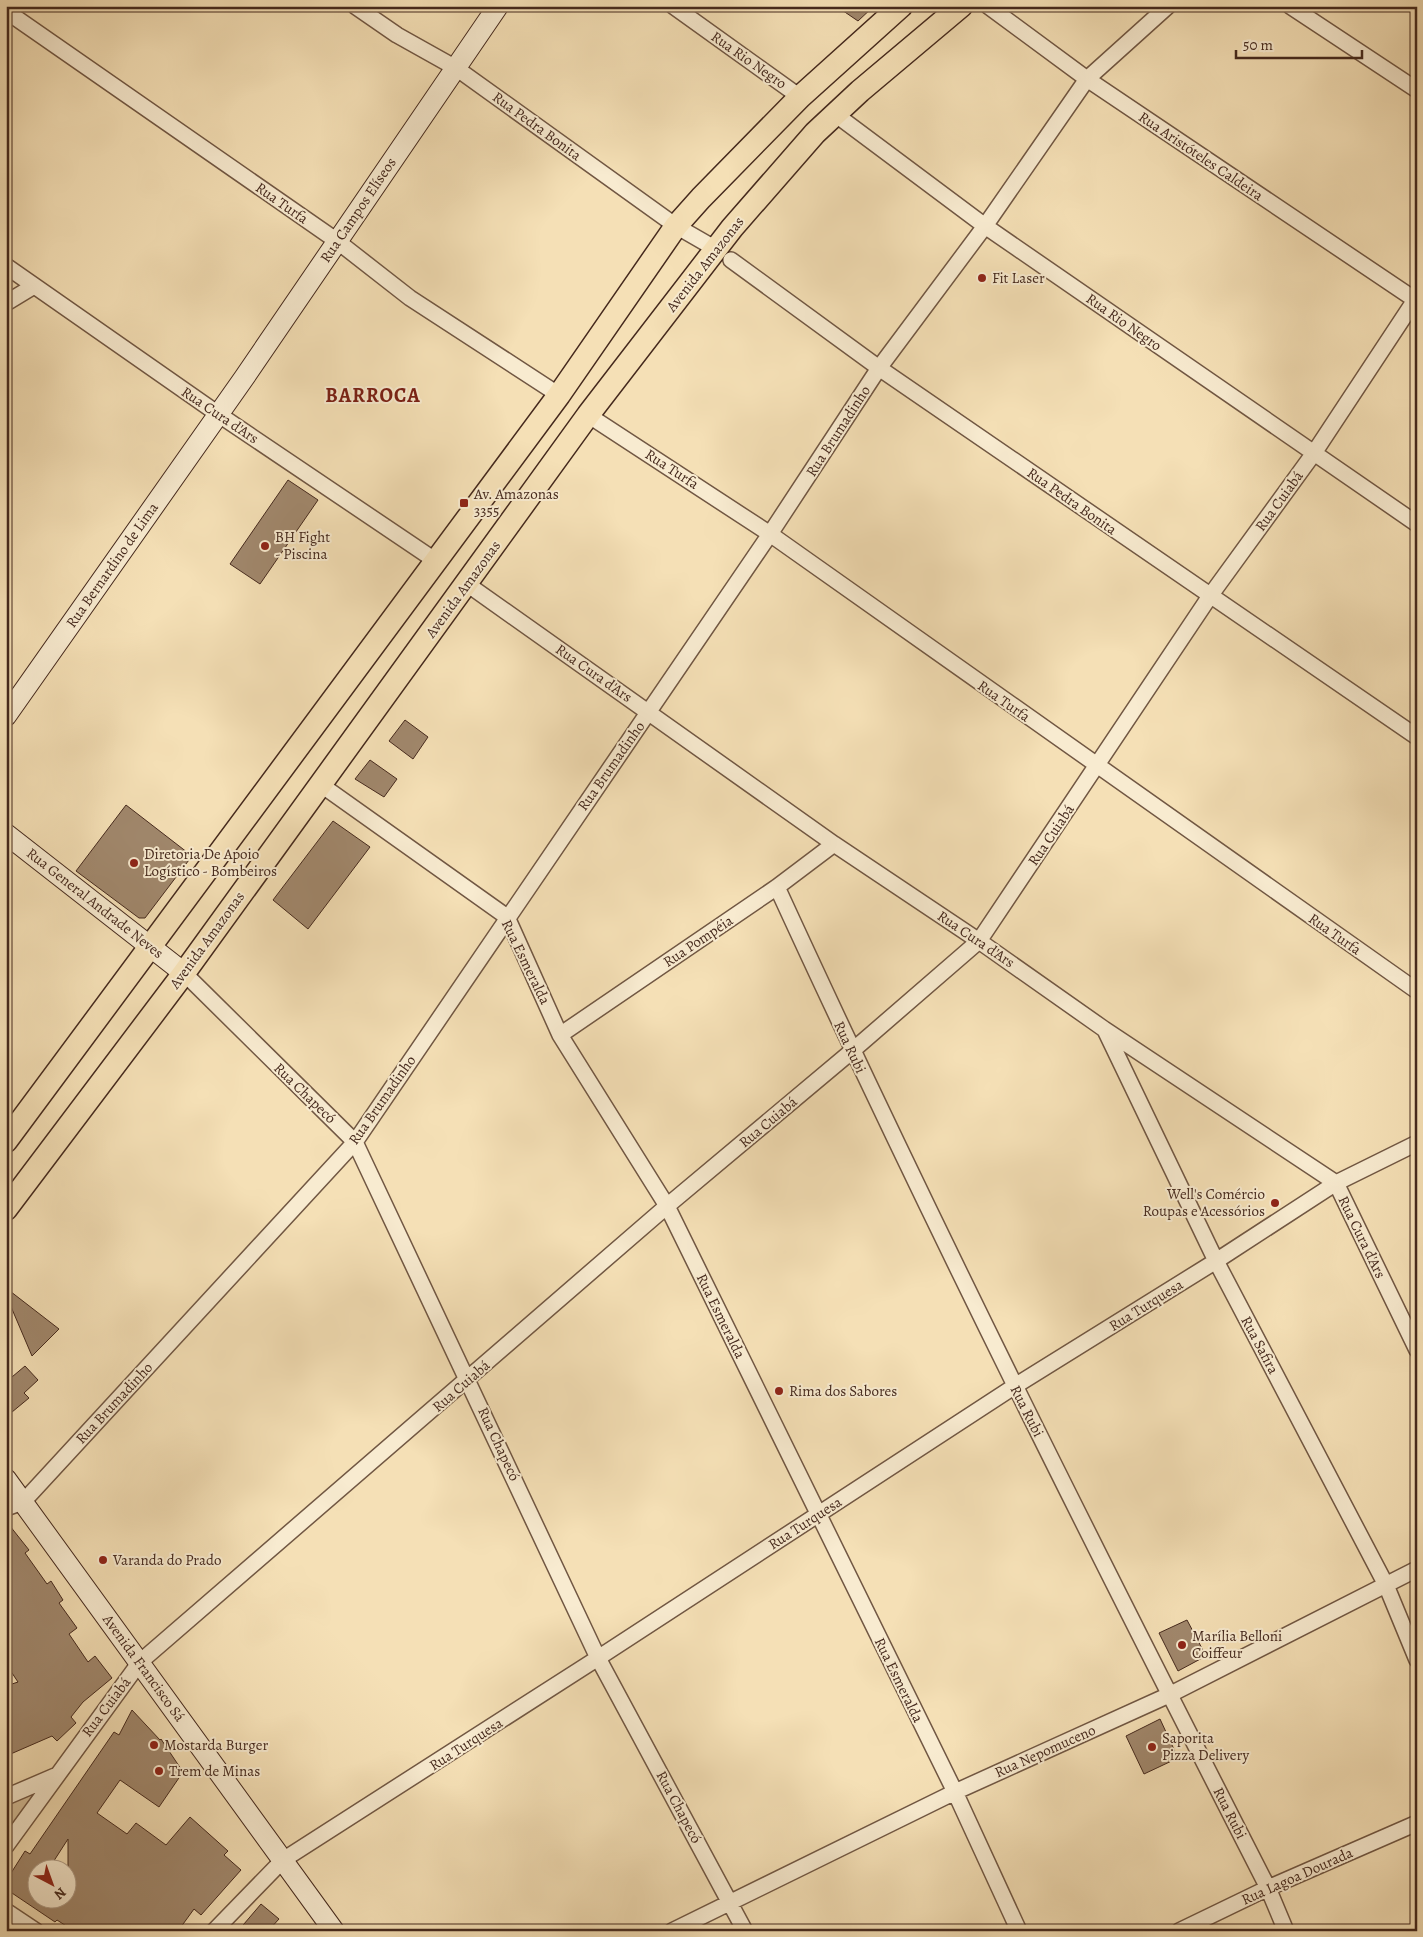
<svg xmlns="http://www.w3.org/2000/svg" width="1423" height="1937" font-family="Alegreya,serif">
<rect width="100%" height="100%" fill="#f5e0b6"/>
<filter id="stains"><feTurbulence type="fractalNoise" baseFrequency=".004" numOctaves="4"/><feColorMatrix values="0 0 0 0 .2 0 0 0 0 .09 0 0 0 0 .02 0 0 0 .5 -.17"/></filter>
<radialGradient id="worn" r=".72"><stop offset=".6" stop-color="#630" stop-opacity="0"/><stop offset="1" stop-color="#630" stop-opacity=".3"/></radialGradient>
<path fill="#d7c19c" stroke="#8e755c" d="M54 1776 6 1845V1797Z"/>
<path fill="#a1886d" stroke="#45291d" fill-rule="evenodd" d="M836 6H874L858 21Z
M288 480 318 500 260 584 230 564Z
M405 720 428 737 413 759 389 741Z
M370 760 397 779 384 797 355 779Z
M126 805 192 856 145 918H139L76 871Z
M333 821 370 847 308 929 273 900Z
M6 1288 59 1329 32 1356 6 1295Z
M25 1366 38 1380 24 1393 29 1398 6 1417V1382Z
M6 1521 29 1550 25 1553 47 1584 51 1581 63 1600 59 1603 77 1628 69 1634 88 1662 95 1656 112 1678 83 1702 71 1717 76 1723 57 1741 52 1736 6 1756V1686L18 1682 6 1664Z
M1187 1620 1206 1656 1178 1671 1159 1633Z
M132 1710 160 1740 161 1739 183 1772 159 1807 120 1780 97 1813 127 1834 136 1823 166 1845 190 1817 228 1851 224 1855 241 1870 201 1915 194 1909 178 1931H74L57 1920 55 1922 6 1889V1881L25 1851 30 1854 114 1732 119 1735ZM68 1839V1900H38V1870H48Z
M1160 1719 1178 1758 1144 1774 1126 1736Z
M261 1904 279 1919 268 1931H238Z"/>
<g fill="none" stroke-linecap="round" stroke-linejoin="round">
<g stroke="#715743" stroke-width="18">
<path id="street" d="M355 6 397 35 456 68 676 226 716 249
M673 6 800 97
M988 6 1087 79 1417 301
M1290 6 1417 90
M6 11 337 241 410 298 559 395
M835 114 985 226 1417 524
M731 260 879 368 1417 737
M6 266 218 414 436 561
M6 303 34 286
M588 415 770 534 1417 991
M467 584 834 844 979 941 1104 1029 1336 1183 1417 1350
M320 784 507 917 560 1035 667 1206 955 1792 1019 1931
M777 887C932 1225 1099 1557 1268 1888L1286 1931
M184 973 355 1142 598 1658 745 1931
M1105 1030 1216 1261 1386 1585 1417 1660
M560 1035 777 887 834 844
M6 1508 23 1502 355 1142 770 534 879 368 985 226 1087 79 1168 6
M6 1797 55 1776
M6 1846 140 1662 667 1206 852 1051 979 941 1210 596 1314 453 1417 297
M6 1911 36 1931
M214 1931 283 1860 598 1658 1015 1386 1216 1261 1336 1183 1417 1143
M672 1931 955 1792 1169 1695 1417 1569
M1179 1931 1268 1888 1417 1823"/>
</g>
<g stroke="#45291d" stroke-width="22">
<path id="secondary" d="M6 716 244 378 498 6
M6 834 184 973
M6 1479 334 1931"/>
</g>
<g stroke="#45291d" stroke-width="25">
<path id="primary" d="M6 1141 559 395 676 226 701 198 800 97 901 6
M6 1209 184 973 588 415 732 228 815 133 860 91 961 6"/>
</g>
<use href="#street" stroke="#f8ebd0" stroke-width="15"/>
<use href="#secondary" stroke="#f8ebd0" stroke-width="20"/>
<use href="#primary" stroke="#f5e0b6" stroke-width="22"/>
</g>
<g fill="#8f2418" stroke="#f8ebd0" stroke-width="2">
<circle cx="982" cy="278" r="5"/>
<rect x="459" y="498" width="10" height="10" rx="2.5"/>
<circle cx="265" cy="546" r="5"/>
<circle cx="134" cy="863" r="5"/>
<circle cx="1275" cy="1203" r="5"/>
<circle cx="779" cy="1391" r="5"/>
<circle cx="103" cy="1560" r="5"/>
<circle cx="1182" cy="1645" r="5"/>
<circle cx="154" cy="1745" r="5"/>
<circle cx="1152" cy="1747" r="5"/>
<circle cx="159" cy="1771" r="5"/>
</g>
<g text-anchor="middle" stroke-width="4" stroke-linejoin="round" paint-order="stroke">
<g font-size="15" fill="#45291d" stroke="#f8ebd0">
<text transform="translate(749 60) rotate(35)" y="5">Rua Rio Negro</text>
<text transform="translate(537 126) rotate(36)" y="5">Rua Pedra Bonita</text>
<text transform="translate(1201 156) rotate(34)" y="5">Rua Aristóteles Caldeira</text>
<text transform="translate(282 203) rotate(35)" y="5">Rua Turfa</text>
<text transform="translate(358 210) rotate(-56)" y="5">Rua Campos Elíseos</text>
<text transform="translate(705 264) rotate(-52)" y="5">Avenida Amazonas</text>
<text transform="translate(1124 322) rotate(35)" y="5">Rua Rio Negro</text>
<text transform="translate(220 415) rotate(34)" y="5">Rua Cura d'Ars</text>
<text transform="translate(838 431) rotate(-57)" y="5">Rua Brumadinho</text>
<text transform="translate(672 469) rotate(33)" y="5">Rua Turfa</text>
<text transform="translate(1072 501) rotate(35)" y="5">Rua Pedra Bonita</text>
<text transform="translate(1279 501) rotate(-54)" y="5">Rua Cuiabá</text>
<text transform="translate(112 565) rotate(-55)" y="5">Rua Bernardino de Lima</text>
<text transform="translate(463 589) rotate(-54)" y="5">Avenida Amazonas</text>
<text transform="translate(594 673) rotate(35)" y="5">Rua Cura d'Ars</text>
<text transform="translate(1004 701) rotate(35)" y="5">Rua Turfa</text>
<text transform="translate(611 766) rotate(-55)" y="5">Rua Brumadinho</text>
<text transform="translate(1051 835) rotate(-56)" y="5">Rua Cuiabá</text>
<text transform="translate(95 903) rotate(38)" y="5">Rua General Andrade Neves</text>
<text transform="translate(1335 934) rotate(35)" y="5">Rua Turfa</text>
<text transform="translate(976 939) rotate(34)" y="5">Rua Cura d'Ars</text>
<text transform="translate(207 940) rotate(-54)" y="5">Avenida Amazonas</text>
<text transform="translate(698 941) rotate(-34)" y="5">Rua Pompéia</text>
<text transform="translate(526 962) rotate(64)" y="5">Rua Esmeralda</text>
<text transform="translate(850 1047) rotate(65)" y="5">Rua Rubi</text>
<text transform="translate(305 1093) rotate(44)" y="5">Rua Chapecó</text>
<text transform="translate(382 1100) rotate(-55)" y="5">Rua Brumadinho</text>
<text transform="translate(768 1122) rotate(-40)" y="5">Rua Cuiabá</text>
<text transform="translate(1362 1237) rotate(64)" y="5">Rua Cura d'Ars</text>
<text transform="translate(1146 1305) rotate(-32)" y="5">Rua Turquesa</text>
<text transform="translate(721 1316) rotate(64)" y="5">Rua Esmeralda</text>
<text transform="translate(1260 1345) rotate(62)" y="5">Rua Safira</text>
<text transform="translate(461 1386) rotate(-41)" y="5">Rua Cuiabá</text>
<text transform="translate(114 1403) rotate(-47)" y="5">Rua Brumadinho</text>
<text transform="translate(1027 1411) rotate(63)" y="5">Rua Rubi</text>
<text transform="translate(499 1444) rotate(65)" y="5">Rua Chapecó</text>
<text transform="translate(805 1523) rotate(-33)" y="5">Rua Turquesa</text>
<text transform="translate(144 1668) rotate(54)" y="5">Avenida Francisco Sá</text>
<text transform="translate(899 1680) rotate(64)" y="5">Rua Esmeralda</text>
<text transform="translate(106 1707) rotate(-53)" y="5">Rua Cuiabá</text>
<text transform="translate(466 1744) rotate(-33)" y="5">Rua Turquesa</text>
<text transform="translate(1045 1751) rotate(-24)" y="5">Rua Nepomuceno</text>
<text transform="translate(679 1807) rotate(62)" y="5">Rua Chapecó</text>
<text transform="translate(1230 1813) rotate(63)" y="5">Rua Rubi</text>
<text transform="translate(1297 1876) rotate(-24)" y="5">Rua Lagoa Dourada</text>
</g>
<g font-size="15" fill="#45291d" stroke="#f8ebd0" text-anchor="start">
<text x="992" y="283">Fit Laser</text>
<text x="474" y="499">Av. Amazonas<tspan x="474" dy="17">3355</tspan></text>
<text x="275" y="542">BH Fight<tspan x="275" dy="17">- Piscina</tspan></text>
<text x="144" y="859">Diretoria De Apoio<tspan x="144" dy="17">Logístico - Bombeiros</tspan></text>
<text x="1265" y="1199" text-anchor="end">Well's Comércio<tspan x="1265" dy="17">Roupas e Acessórios</tspan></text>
<text x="789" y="1396">Rima dos Sabores</text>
<text x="113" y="1565">Varanda do Prado</text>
<text x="1192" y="1641">Marília Belloni<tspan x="1192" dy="17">Coiffeur</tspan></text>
<text x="1162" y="1743">Saporita<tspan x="1162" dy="17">Pizza Delivery</tspan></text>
<text x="164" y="1750">Mostarda Burger</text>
<text x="169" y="1776">Trem de Minas</text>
</g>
<g font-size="20" font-weight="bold" letter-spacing="1" fill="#7a1f14" stroke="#f8ebd0">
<text x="373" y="402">BARROCA</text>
</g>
</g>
<rect width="1423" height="1937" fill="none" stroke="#f5e0b6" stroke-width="25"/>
<rect x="8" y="8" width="1408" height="1922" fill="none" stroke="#45291d" stroke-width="2.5"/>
<rect x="12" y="12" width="1398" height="1912" fill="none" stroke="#45291d"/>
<g transform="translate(52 1884) rotate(139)"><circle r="24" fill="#f8ebd0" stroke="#b09d88"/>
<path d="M0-4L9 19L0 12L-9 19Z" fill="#8f2418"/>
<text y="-8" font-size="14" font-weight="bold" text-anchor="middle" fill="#45291d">N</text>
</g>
<path d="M1236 50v8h126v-8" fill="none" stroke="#45291d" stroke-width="2.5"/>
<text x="1243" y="50" font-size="15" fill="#45291d" stroke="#f8ebd0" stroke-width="4" paint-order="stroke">50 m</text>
<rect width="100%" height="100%" filter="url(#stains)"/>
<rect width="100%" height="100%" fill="url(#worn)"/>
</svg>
